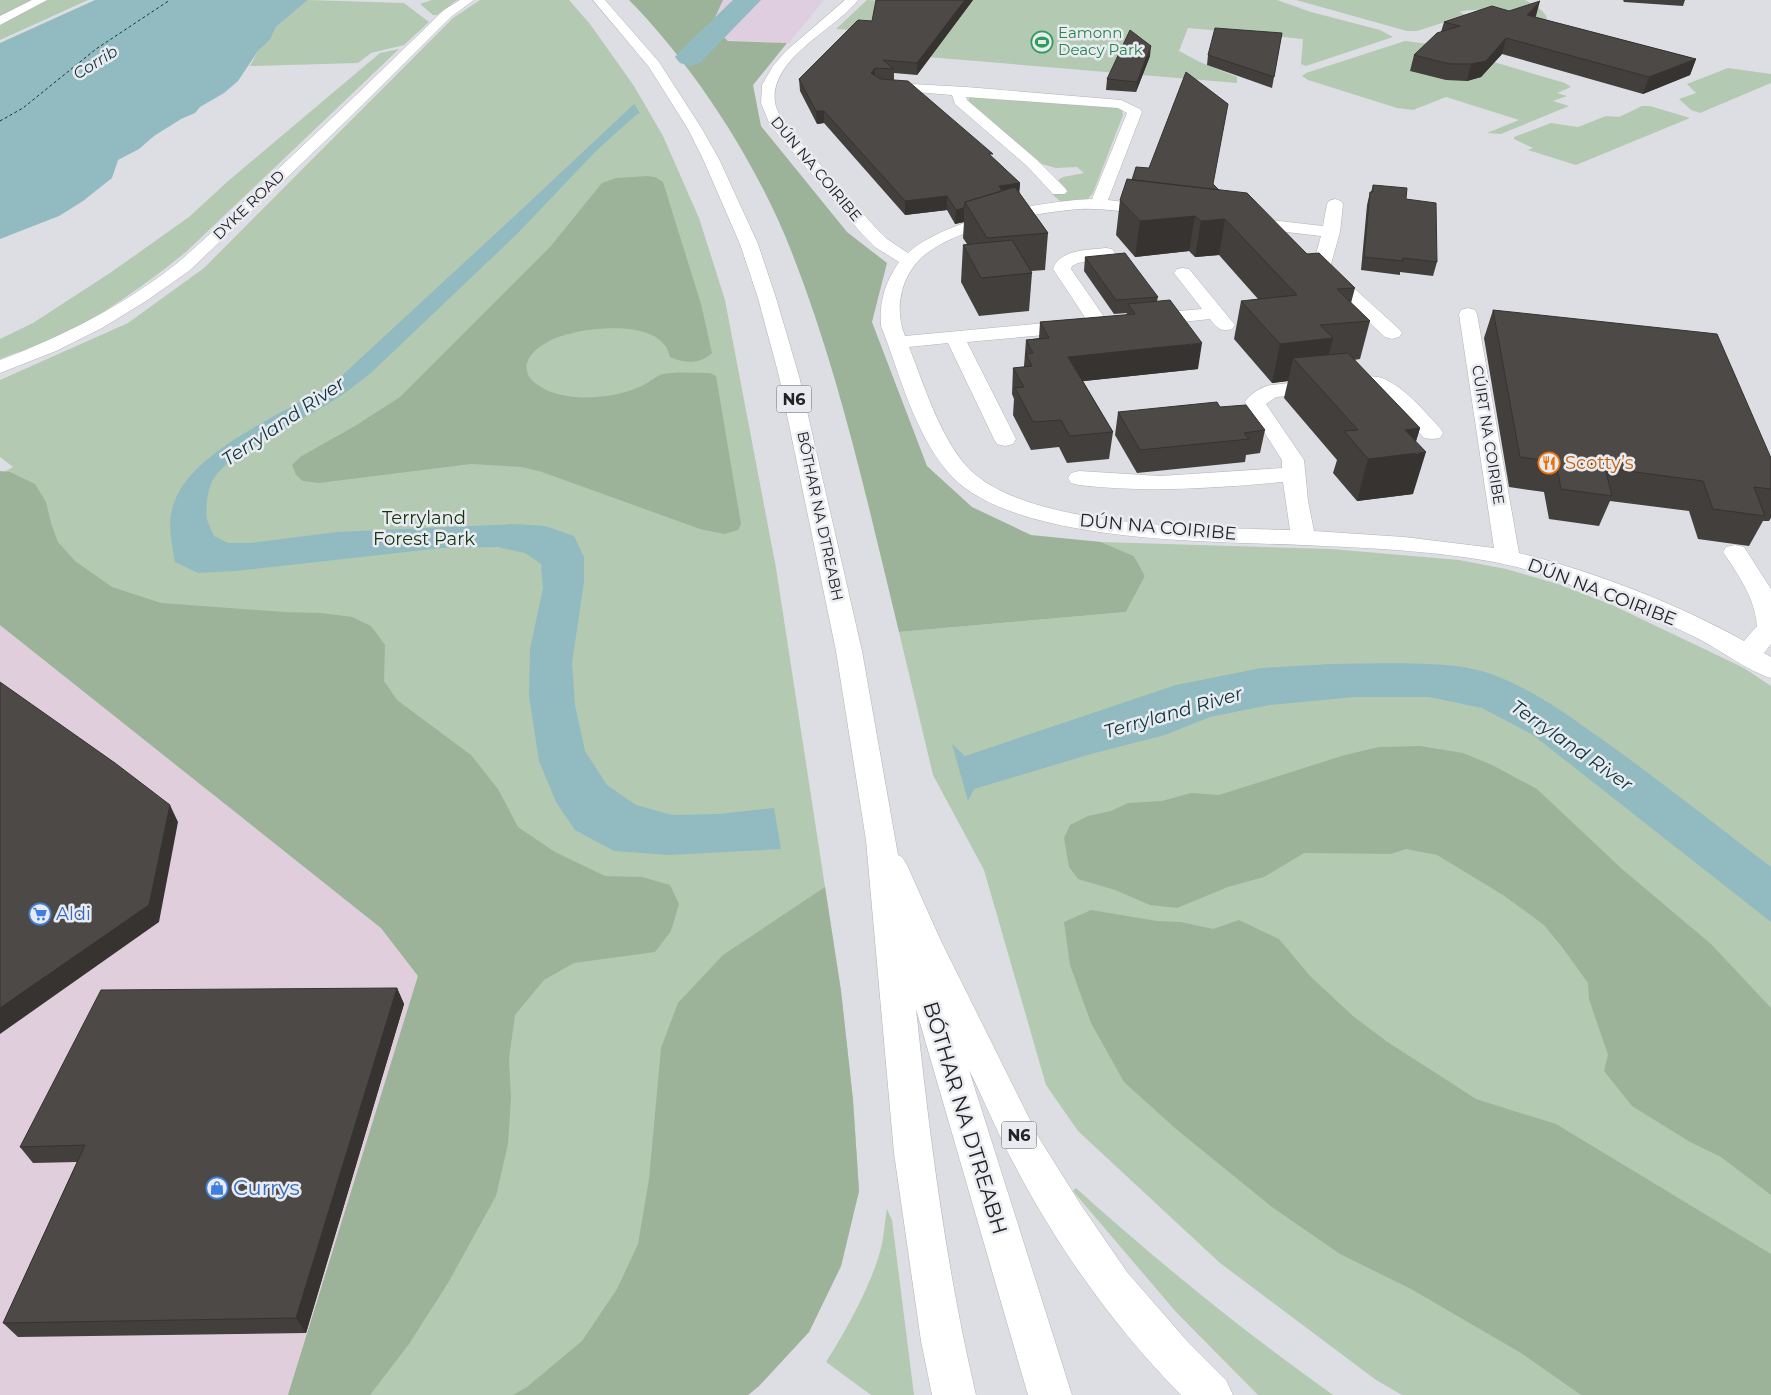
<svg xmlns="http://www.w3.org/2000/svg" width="1771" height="1395" font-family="Montserrat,sans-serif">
<rect width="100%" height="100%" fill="#dcdee3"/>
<path fill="#e1cedd" d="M0 625 381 928 418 976 288 1395H0Z"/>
<path fill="#dfcedf" d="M717 0H824L789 43 721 40 706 29Z"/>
<path fill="#b4c9b1" d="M0 0H34L0 18Z
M48 0H88L0 40V24Z
M308 0 404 3 429 22 404 45 371 53 358 63 250 66 258 51 270 40 276 27Z
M432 0H457L437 15H433L420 4Z
M480 0H569L590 24 634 86 663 136 699 218 725 300 776 568 841 991 853 1100 859 1191 841 1266 809 1332 759 1386 748 1395H288L418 976 381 928 0 625V474L13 467 0 457V380L128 323 204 268 453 18Z
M867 0 932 4 936 0H1277L1311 12 1380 30 1393 37 1306 66 1301 64 1303 39 1188 28 1179 51 1200 62 1237 77V83L892 54 907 33 836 29Z
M1296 0H1525C1533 4 1544 10 1547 18L1544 21C1518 16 1485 5 1459 12L1467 15 1417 31H1407Z
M1405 41 1429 44 1420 47 1440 53 1477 57 1565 83 1571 87 1557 93 1567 96 1553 101 1569 106 1501 134 1487 133 1519 120 1446 97 1413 110 1397 108 1308 80 1302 76 1306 73Z
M399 49 187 251C148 283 107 312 62 335 42 345 20 351 0 359V339L33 323 110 273 189 217 227 182 380 53Z
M1728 68 1771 74V83L1700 113 1691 110 1679 99 1696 93 1687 84Z
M972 95 1117 107 1122 110 1123 115 1093 193 1088 199 1062 203 1052 194 1068 192 1058 180 1063 177 1084 173 1077 167 1056 168 1042 164 968 102 969 98Z
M1642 106H1650L1690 118 1576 165 1528 150 1533 148 1514 139V137L1551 123 1578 127 1606 116 1619 117Z
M1101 542 1331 549 1459 560 1506 569 1558 584 1612 605 1744 668 1771 686V1395H1402L1376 1380 1220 1263 1078 1131 1046 1085 984 870 933 775 899 632 1126 612 1145 576 1134 556Z
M1076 1188C1158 1262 1243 1331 1333 1395H1258L1176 1312 1073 1191Z
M887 1209 892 1220 914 1395H871L826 1362C846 1331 874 1280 882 1244 884 1232 885 1221 887 1209Z"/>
<path fill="#9cb399" d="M629 0H723L711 26 728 41 787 43 753 85 761 126 847 232 887 263 872 322 927 466 972 507 1031 535 1101 542 1134 556 1145 576 1126 612 899 632C868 505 840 375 792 253 758 165 695 67 629 0Z
M648 176 655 177 663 182 701 304 712 353C700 364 685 364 670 357 663 316 578 327 551 340 542 345 530 352 527 363 525 373 530 380 538 385 562 403 611 399 637 388 646 385 652 379 660 375 671 371 697 373 710 373L716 376 741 524 738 530 724 534 700 529 542 472 522 467 471 464 319 483 303 481 296 475 292 465 300 457 355 426 400 397 550 247 602 183 616 178Z
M0 471 10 472 35 484 46 502 51 523 58 542 75 561 112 587 161 603 285 612 321 613 352 617 371 626 385 645 384 681 397 700 471 755 498 789 518 827 555 852 605 876 642 877 670 885 679 904 671 931 655 952 574 963 544 980 515 1015 509 1059 511 1098 508 1144 496 1196 448 1283 409 1344 370 1395H288L418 976 381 928 0 625Z
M1420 746 1463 753 1492 765 1537 789 1622 869 1711 944 1771 1008V1195L1721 1157 1690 1142 1632 1106 1604 1071 1608 1055 1589 999 1588 983 1562 947 1544 925 1503 895 1437 855 1406 849 1391 854 1304 853 1264 877 1228 887 1177 908 1150 905 1115 890 1078 879 1069 867 1064 838 1070 825 1088 816 1111 811 1128 803 1162 801 1191 793 1219 795 1345 755 1379 747Z
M825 887 841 991 853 1100 859 1191 841 1266 809 1332 759 1386 748 1395H513L527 1387 582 1341 617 1289 638 1244 649 1179 661 1048 678 1003 723 955Z
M1091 910 1157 921 1181 922 1213 929 1239 920 1279 939 1310 976 1353 1016 1386 1041 1442 1077 1476 1099 1556 1124 1771 1254V1395H1581L1521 1353 1411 1289 1340 1254 1272 1207 1176 1129 1124 1082 1091 1023 1070 965 1064 922Z"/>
<path fill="#91bbc1" d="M95 0H308L276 27 270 40 258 51 238 81 224 93 200 107 195 113 181 119 154 136 139 149 118 160 112 178 83 201 59 216 0 239V43Z
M634 104 640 113 636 115 597 150 517 234 373 371C352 389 331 403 307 416 279 432 233 451 214 478 208 487 205 507 207 519 208 524 212 531 214 536L228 543H251L337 532 514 524 545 526 574 536 584 557V582L572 663 575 705 585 751 607 785 636 805 672 815 718 814 774 808 781 849 669 855 614 851 575 830 556 802 539 761 529 696 530 649 543 588 541 564 525 553 498 547 442 548 236 571 198 573 175 562C172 545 167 523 173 506 189 450 289 412 336 381L521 210Z
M1331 664C1374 664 1427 661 1468 668 1520 677 1574 720 1617 750 1669 788 1720 828 1771 867V922L1533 735 1482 708 1429 697H1355L1270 705 1210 717 1165 735 1091 754 974 789 968 801 952 744 965 756 1176 685 1261 668Z"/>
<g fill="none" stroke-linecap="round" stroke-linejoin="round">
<path fill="#91bbc1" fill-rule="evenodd" d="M733 0H761L700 63 690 66 680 63 675 57 680 51Z"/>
<path stroke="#0e373d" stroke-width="1" stroke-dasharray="3 2.5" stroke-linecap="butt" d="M0 121 23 108 96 49 170 0"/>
<g stroke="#b1b3b8" stroke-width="1">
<path id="minor" d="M32 0H47L0 25V16Z
M845 0H858C835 30 769 58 775 103 776 109 780 115 782 121L874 226 887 239 908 253C944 219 1042 201 1092 199L1127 113 1118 108 966 97 967 100 1037 160 1065 188 1067 191 1065 194H1053L1027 166 955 104 952 95 880 89 873 85 875 82 966 87 1121 100 1140 109 1142 112 1108 200 1162 207 1164 211 1162 215 1156 216C1131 213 1106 208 1080 209 1037 212 961 227 927 253 902 272 893 307 905 336L1078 320 1085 322 1088 326 1085 330 1078 332 967 342 1016 439 1013 444 1005 446 997 444 994 439 948 343 909 347C924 385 937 428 962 461 1015 530 1208 527 1290 530L1283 482C1215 488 1148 493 1079 485L1071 483 1068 478 1071 473 1079 471 1160 476 1282 468V460L1245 402C1250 394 1261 387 1271 385 1293 383 1366 372 1382 378 1406 388 1423 410 1440 428L1443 433 1440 438 1432 439 1424 438 1391 402 1370 388 1276 397 1266 404 1304 460 1308 501 1314 531 1404 537 1494 548 1459 314 1461 310 1468 308 1475 310 1477 314 1519 553C1593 571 1678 604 1744 641L1757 626C1755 598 1738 574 1723 552L1726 547 1735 545 1744 547 1771 589V644L1764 653 1771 657V678C1750 672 1720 650 1699 639 1659 619 1617 602 1576 587 1556 579 1537 572 1517 567 1451 551 1370 548 1302 545 1213 541 1006 544 947 471 913 430 900 374 881 326 879 301 885 283 899 262L875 247 862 234 770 125 761 103 762 85 773 66 786 51Z
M1335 199 1341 201 1343 204 1340 232 1331 264 1334 270 1399 329 1402 333 1399 337 1392 339 1385 337 1321 277 1313 264 1321 236 1243 227 1237 226 1235 222 1237 218 1243 217 1323 226 1327 204 1329 201Z
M1106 248 1112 249 1115 253 1112 257 1078 263 1072 266 1071 269 1109 324 1106 328 1099 330 1092 328 1053 269C1060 249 1088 250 1106 248Z
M1183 268 1189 269 1235 325 1232 329C1220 332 1217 328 1210 319L1145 326 1138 324 1136 320 1138 316 1145 314 1202 309 1174 273 1177 269Z"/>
</g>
<g stroke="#b1b3b8" stroke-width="1">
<path id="tertiary" d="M460 0H474L452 16 345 122 189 271 146 301 102 328 56 351 0 373V360C62 337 124 305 176 264 204 241 230 214 257 189 320 130 382 70 444 10Z"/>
</g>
<g stroke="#b1b3b8" stroke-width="1">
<path id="trunk" d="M593 0H605L659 62 702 129 719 159 758 244 776 298 799 376 862 651 898 855 902 857 907 865 940 939 1039 1138 1081 1205 1127 1272 1187 1341 1226 1380 1233 1395H1181C1114 1327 1057 1247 1013 1162 997 1132 984 1100 969 1070L1072 1395H1028L916 1009C930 1139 946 1268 976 1395H932L921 1341 894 1153 866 840 836 651 779 376 758 298 740 244 703 159 688 129 649 67Z"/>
</g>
<use href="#minor" fill="#fff" fill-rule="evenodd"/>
<use href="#tertiary" fill="#fff" fill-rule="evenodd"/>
<use href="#trunk" fill="#fff" fill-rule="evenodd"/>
</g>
<path fill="#423f3c" d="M973 0 917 75 894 73V80L993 158 1020 183 1019 192 1048 233 1045 270 1031 271 1032 273 1029 311 979 316 961 282 963 245 967 244 963 238 964 222 955 224 947 210 905 215 824 123 817 124 800 91 799 79 872 21Z
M1623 0H1685L1683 6 1624 2Z
M1509 11 1536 16 1535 17 1696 59 1690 75 1643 94 1502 54 1481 77 1467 81 1446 80 1410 71 1414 55 1441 32 1444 22Z
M1282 33 1272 88 1207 65 1208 55Z
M1150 56 1136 92 1106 90 1107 79Z
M1213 184 1219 190 1355 288 1351 303 1370 321 1360 359 1354 360 1420 428 1416 441 1413 494 1357 501 1333 473 1337 460 1284 398 1288 381 1272 383 1234 339 1241 301 1258 299 1219 255 1195 257 1189 251 1135 257 1116 235 1120 200Z
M1373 185 1406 199 1437 262 1433 276 1400 272V275L1361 270 1367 205 1370 192H1371Z
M1085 257 1158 297 1157 301 1198 369 1083 381 1113 432 1109 459 1067 463 1059 447 1031 450 1013 415 1014 399 1012 394 1013 368 1024 367V366L1026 340 1039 338 1040 322 1126 315 1127 313 1114 314 1084 271Z
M1493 310 1771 458V518L1769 521H1763L1749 546 1698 539 1689 511 1610 501 1599 526 1549 519 1544 492 1509 487 1484 338Z
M1220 407 1265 430 1260 453 1246 455 1245 462 1137 473 1115 435 1118 412Z
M397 988 404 1004 306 1333 18 1337 3 1323 77 1162 33 1163 20 1147Z"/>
<path fill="#363331" d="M965 0H973L917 75V63Z
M1540 1 1536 16 1523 31 1527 15Z
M1506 38 1502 54 1481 77 1467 81 1471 64Z
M1151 46 1150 56 1136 92 1137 82Z
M1696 59 1690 75 1643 94 1649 77Z
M875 68V80L871 73Z
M816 111H824V123L817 124Z
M1020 183 1019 197 1005 198 999 186Z
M947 196V210L905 215V201Z
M964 208V222L955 224 956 210Z
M1195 216 1189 251 1135 257 1140 221Z
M1225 219 1219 255 1195 257 1201 221Z
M1333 338 1323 377 1293 358 1288 381 1272 383 1280 344Z
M1202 343 1198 369 1066 383 1068 357Z
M1420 428 1412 454 1426 452 1413 494 1357 501 1368 459 1405 430Z
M170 805 178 822 159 922 0 1034V1008Z
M397 988 404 1004 306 1333 296 1318Z"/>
<path fill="#4d4946" stroke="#363331" d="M876 0H965L917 63 883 60 894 69 875 68 871 73 880 79 908 81 993 154H989L1020 183 999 186 1002 191 965 202 964 208 956 210 947 196 905 201 824 111H816L799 79 858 20 872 21Z
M1540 1 1527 15 1696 59 1649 77 1506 38 1486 61 1471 64H1450L1414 55 1437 33 1460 26 1444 22 1492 6 1509 11Z
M1215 28 1282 33 1274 77 1208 55Z
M1130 30 1151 46 1137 82 1107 79Z
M1186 72 1228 104 1213 184 1219 190 1132 180 1136 167 1149 168Z
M1127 179 1247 193 1307 254 1319 253 1355 288 1337 289 1370 321 1320 325 1333 338 1280 344 1241 301 1297 295 1225 219 1201 221 1195 216 1140 221 1120 200Z
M1373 185 1407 188 1406 199 1436 203 1437 262 1403 258V261L1364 257 1370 192H1373Z
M1015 187 1048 233 987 238 965 202Z
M1012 240 1032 273 981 278 963 245Z
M1125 253 1158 297 1116 300 1085 257Z
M1170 300 1202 343 1068 357 1113 432 1070 436 1061 420 1033 422 1015 388 1024 387 1013 368 1032 366 1026 354 1033 353 1026 340 1049 338 1040 322 1135 314 1128 304Z
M1493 310 1717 334 1771 458V489L1754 487 1765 516 1713 509 1703 481 1605 468 1612 496 1561 489 1556 462 1520 457Z
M1348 353 1420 428 1405 430 1426 452 1368 459 1344 431 1358 430 1293 358Z
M1217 402 1220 407 1246 405 1265 430 1244 433 1249 439 1140 450 1118 412Z
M0 682 115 763 170 805 149 905 0 1008Z
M397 988 296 1318 3 1323 85 1145 20 1147 101 990Z"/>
<defs>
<g id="stadium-ring" transform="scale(1.125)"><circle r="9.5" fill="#e9ebf1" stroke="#2e9e5b" stroke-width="1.5"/><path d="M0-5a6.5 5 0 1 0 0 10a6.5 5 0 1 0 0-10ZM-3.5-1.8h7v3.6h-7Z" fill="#2e9e5b"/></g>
<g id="restaurant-ring" transform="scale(1.125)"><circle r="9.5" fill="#e9ebf1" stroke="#e8710a" stroke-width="1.5"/><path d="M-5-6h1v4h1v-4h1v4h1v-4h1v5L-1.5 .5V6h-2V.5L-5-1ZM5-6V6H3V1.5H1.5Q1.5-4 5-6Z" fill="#e8710a"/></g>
<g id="supermarket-ring" transform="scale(1.125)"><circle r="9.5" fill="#e9ebf1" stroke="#3f7fe0" stroke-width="1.5"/><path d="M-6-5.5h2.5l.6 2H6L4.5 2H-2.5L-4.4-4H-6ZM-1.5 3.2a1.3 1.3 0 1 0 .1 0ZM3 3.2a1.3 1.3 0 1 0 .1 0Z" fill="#3f7fe0"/></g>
<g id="shop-ring" transform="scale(1.125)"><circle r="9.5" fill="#e9ebf1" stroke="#3f7fe0" stroke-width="1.5"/><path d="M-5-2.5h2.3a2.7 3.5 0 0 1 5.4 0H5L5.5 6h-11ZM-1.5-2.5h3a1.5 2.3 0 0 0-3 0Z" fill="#3f7fe0"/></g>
</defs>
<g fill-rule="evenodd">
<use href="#stadium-ring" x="1042" y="42"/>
<use href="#restaurant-ring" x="1549" y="463"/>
<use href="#supermarket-ring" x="40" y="914"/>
<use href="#shop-ring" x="217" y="1188"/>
</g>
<g text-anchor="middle" stroke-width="5" stroke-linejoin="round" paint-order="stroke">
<g font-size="15" fill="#27864d" stroke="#e9ebf1" text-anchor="start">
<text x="1058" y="38">Eamonn<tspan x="1058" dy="17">Deacy Park</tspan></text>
</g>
<g font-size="15" fill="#222325" stroke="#e9ebf1">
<text transform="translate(816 169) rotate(50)" y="5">DÚN NA COIRIBE</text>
<text transform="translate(249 205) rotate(-44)" y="5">DYKE ROAD</text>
<text transform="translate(1488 435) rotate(81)" y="5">CÚIRT NA COIRIBE</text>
<text transform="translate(820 516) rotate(78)" y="5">BÓTHAR NA DTREABH</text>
</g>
<g font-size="16" font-style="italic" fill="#0e373d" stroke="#e9ebf1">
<text transform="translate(95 62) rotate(-32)" y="6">Corrib</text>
</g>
<g fill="#e9ebf1" stroke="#5e5f62" stroke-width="1">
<rect x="776.5" y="385.5" width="35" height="27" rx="4"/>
<rect x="1001.5" y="1121.5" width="35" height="27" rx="4"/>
</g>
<g font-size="16" font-weight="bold" fill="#222325">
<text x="794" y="405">N6</text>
<text x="1019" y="1141">N6</text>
</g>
<g font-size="18" fill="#c56008" stroke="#e9ebf1" text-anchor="start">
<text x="1565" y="469">Scotty’s</text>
</g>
<g font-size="18" fill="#133610" stroke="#e9ebf1">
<text x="424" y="524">Terryland<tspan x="424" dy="21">Forest Park</tspan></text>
</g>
<g font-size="18" fill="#222325" stroke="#e9ebf1">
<text transform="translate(1158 527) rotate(5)" y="6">DÚN NA COIRIBE</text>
<text transform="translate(1602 592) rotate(21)" y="6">DÚN NA COIRIBE</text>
</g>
<g font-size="18" fill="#366cbe" stroke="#e9ebf1" text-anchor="start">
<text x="56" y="920">Aldi</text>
</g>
<g font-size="19" font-style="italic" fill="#0e373d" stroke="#e9ebf1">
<text transform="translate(283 421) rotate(-34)" y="7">Terryland River</text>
<text transform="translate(1173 712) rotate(-16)" y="7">Terryland River</text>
<text transform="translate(1572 745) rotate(35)" y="7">Terryland River</text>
</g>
<g font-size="21" fill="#222325" stroke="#e9ebf1">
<text transform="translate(965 1118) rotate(73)" y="7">BÓTHAR NA DTREABH</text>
</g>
<g font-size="21" fill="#366cbe" stroke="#e9ebf1" text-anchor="start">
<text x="233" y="1195">Currys</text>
</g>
</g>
</svg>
